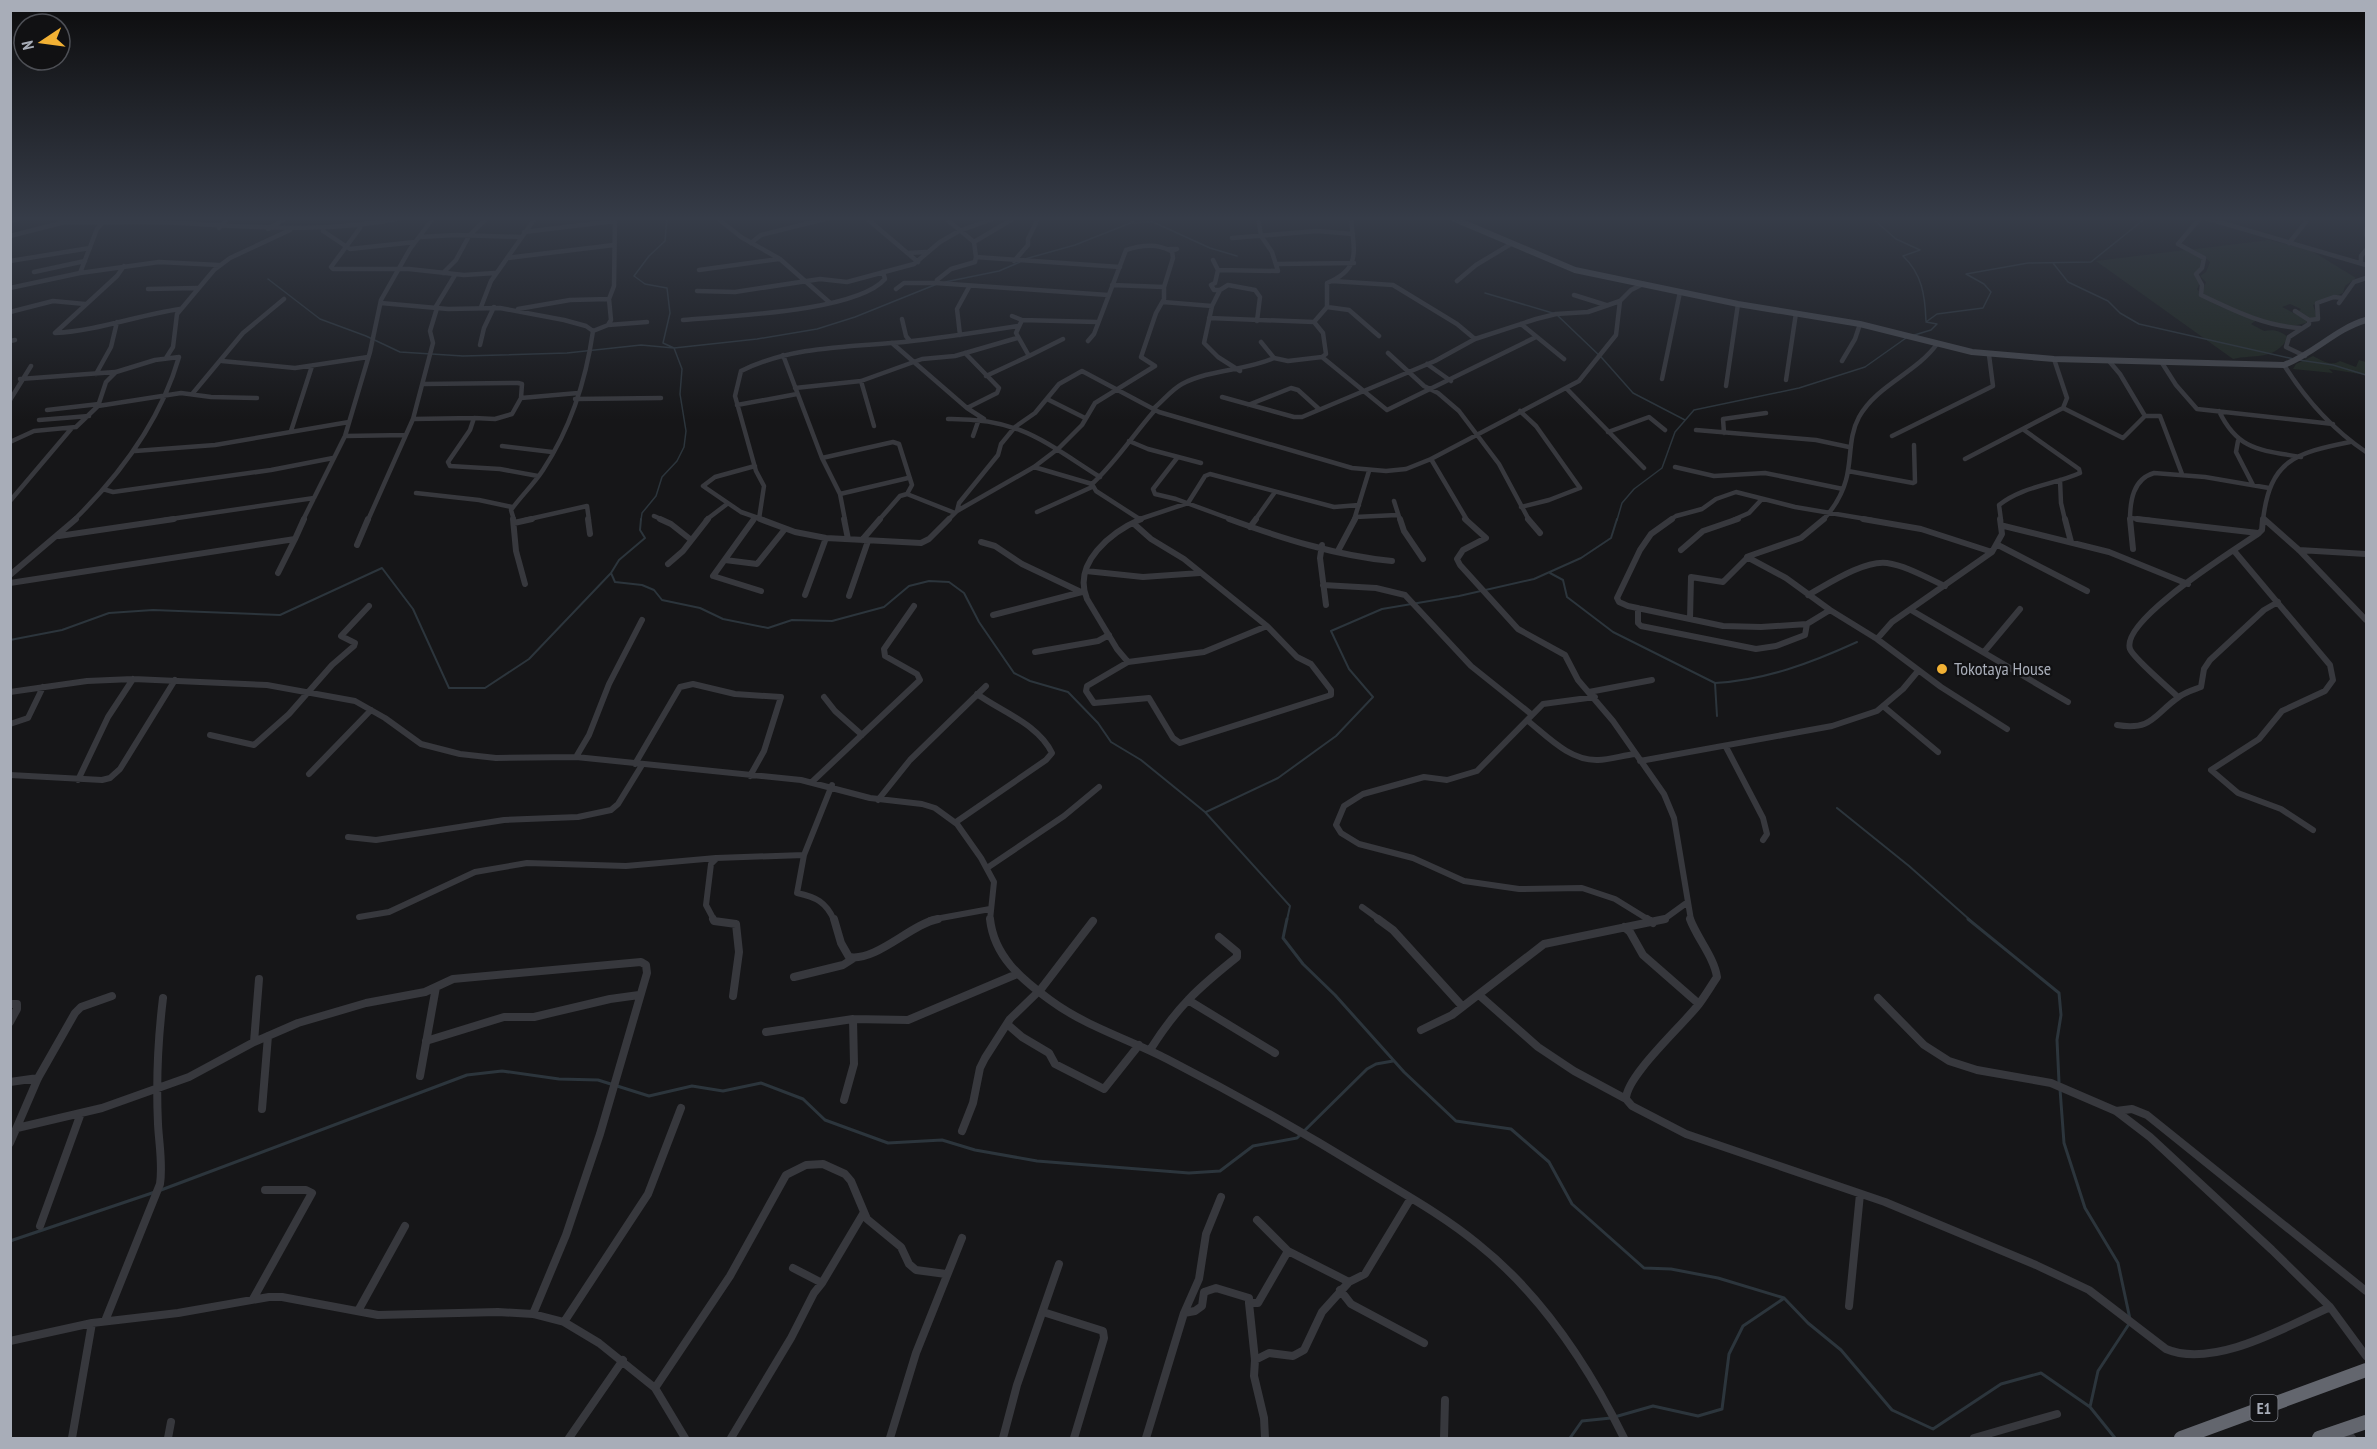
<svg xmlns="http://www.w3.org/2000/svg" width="2377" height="1449" font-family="'PT Sans Narrow',sans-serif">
<rect width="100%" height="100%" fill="#161618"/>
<path fill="#1e261f" d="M2269 240 2312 251 2356 278 2345 286 2343 293 2313 305 2317 317 2310 318 2299 311 2301 309 2290 304 2282 307 2307 320 2306 323 2288 327 2234 311 2202 293 2206 282 2200 276 2206 272 2210 262 2204 256 2188 250Z
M2185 250 2205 260 2196 277 2200 283 2197 289C2212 308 2237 312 2258 319L2251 324 2264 331C2275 329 2280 331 2288 337 2276 361 2254 354 2233 359L2096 261Z
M2313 356C2321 360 2331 367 2340 361L2356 367 2359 360 2366 362V375L2329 369 2333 373 2293 369 2296 364Z"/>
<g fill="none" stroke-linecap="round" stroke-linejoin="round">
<path stroke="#2c353c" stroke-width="1.5" d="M1871 217 1896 239 1920 250 1903 256C1922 274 1925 295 1926 321
M1133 223 1153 222 1210 248 1237 256
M1025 259 1075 245 1133 222 1135 217
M2053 263 2068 282 2108 301 2120 313 2139 324 2294 359
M268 279 320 319 366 336 400 352 463 356 567 353 641 345 674 348 757 339 817 329 855 317 937 284
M945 282 999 271 1020 262
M1485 293 1556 314 1602 358 1633 393 1685 420
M1911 336 1931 330 1937 324 1926 322 1937 314 1983 308 1991 292 1984 284 1966 274 2028 263 2091 262 2147 217
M2299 360 2333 365 2366 375
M641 520 642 513 656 496 662 477 677 461 684 447 686 431 680 394 682 369 674 348 663 343 670 313 667 288 645 284 634 276 649 256 665 241 667 217
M1617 520 1622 503 1634 489 1662 468 1675 432 1694 410 1799 388 1865 367 1906 338"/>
<path stroke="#2c353c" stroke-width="2" d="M641 519 640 530 645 538 619 560 611 573 615 582 642 585 654 590 662 600 700 608 723 619 768 628 792 620 832 621 884 607 909 586 929 581 949 582 964 593 979 622 1014 673 1030 681 1068 692 1098 723 1111 742 1141 760 1205 812 1290 906 1287 920
M1550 573 1563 580 1567 597 1613 632 1715 683 1717 716
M10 640 62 630 109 613 153 610 280 615 382 568 413 609 449 688H485L529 659 611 573
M1715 683C1766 680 1811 663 1857 642
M1837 808 1909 866 1970 920
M1206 812 1278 778 1336 736 1373 697 1349 669 1331 631 1382 609 1459 596 1534 579 1581 558 1611 538 1617 519"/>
<path stroke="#2c353c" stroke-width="3" d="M1287 919 1283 938 1303 964 1335 995 1404 1072 1456 1121 1511 1129 1549 1162 1572 1204 1644 1268 1671 1269 1718 1278 1784 1298 1808 1323 1841 1350 1892 1410 1933 1429 2001 1384 2041 1373 2090 1407 2115 1438
M1968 919 2059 993 2061 1015 2057 1040 2059 1082
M2060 1089 2064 1143 2085 1208 2118 1263 2130 1319
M161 1190 467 1075 502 1071 559 1079 598 1080 649 1096 692 1086 723 1091 761 1083 803 1099 825 1120 888 1143 942 1140 975 1150 1037 1161 1189 1173 1220 1171 1253 1146 1297 1138 1367 1069 1376 1064 1393 1061
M10 1241 155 1192
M2090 1407 2098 1371 2129 1324
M1570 1438 1582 1421 1611 1418 1653 1406 1698 1416 1722 1409 1729 1354 1743 1326 1783 1299"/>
<path stroke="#37383d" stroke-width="4.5" d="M57 217 65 222C103 223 141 221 179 223 256 227 330 234 406 217
M716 217 741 237 780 259 829 302
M865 217 918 262
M944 217 974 242 976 257 1120 267
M2201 217 2178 244 2204 258 2202 268 2196 274 2202 285 2201 295C2233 310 2264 326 2300 328
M2202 217 2366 265
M10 221 26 217
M219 228 229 217
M360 228 331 267 333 269H409L464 275 495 273
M268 229 288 217
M2366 229V235
M323 231 350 249 415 242
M524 232 615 221
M10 236 65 222
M420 237 456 235 521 237
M1232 238 1317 231 1353 234
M974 242 1016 217
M751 243 761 235 833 217
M2289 243 2306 222
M908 253 926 252
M507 258 614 245
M1213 260 1218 270 1215 283 1211 285 1214 290H1220
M10 261 90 248
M1014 261 1028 245V239L1037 221 1036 217
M2361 263V256L2366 250
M1277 264 1354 263
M124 266 117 276 55 333C97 331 138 315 180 309
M699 270 779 259
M1218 270 1278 271 1272 252 1261 236 1258 217
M34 272 85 261
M80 273 97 229 103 222
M443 273 456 260 469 236 488 217
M937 280 951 269 975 262 976 257
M1332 281 1393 285 1457 324 1475 339
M1457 281 1476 265 1511 244
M1112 285 1164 287
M10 288 80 273 159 262 219 265
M148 289 197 288
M896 289 904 283H936L1108 295
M697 291 735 292 820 279 847 282 914 264 940 242 959 231 998 217
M1574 295 1606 305
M1163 302 1212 306 1204 343 1218 357 1240 371
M381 303 448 309 500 308 564 320 586 326 593 331C586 380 570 429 543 470 534 484 521 496 511 510L514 520
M2339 303 2354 282 2366 278
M1212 306 1220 290 1228 285 1255 290 1260 297 1257 321
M481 307 491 281 536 217
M1327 307 1349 310 1379 336
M435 308 455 275
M518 309 570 300 609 299
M2295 311 2309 320
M10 312 53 301 85 304
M1209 318 1314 322 1323 333 1326 354 1322 357 1387 410 1536 337
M902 319 906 336 910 341
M683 320C728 316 856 312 885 279L883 272
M1022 320 1097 322
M1314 322 1327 307V283C1363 268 1353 249 1351 217
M1521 324 1564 359
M608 325 647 322
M593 331 608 325 611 320 609 299 614 286 615 217
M960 335 957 309 969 287
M10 341 15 340
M1088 341 1094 334 1126 250C1141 245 1157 243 1171 251
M892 343 967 408
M480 345 484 328 494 307
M965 353 999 388 997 393 967 408 984 419
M1388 353 1424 386 1438 393 1459 411 1499 464 1529 520
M783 355 822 458 840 494
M1029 356 1063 339
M2305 356 2286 347 2289 337 2309 324V320L2318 319 2317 303 2334 297 2342 298
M166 358 173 347 177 314 214 270 230 258 290 230
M1274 358 1288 361 1322 357
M222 361 295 368 368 357
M1842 361 1855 339 1860 324
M2109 361 2120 374 2145 416
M2162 363 2176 385 2197 409 2333 424
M1427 364 1451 381
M2284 365C2306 400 2332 429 2366 452
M96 374 111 347 117 322
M986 376 1029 356 1016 333 1022 320 1012 316
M20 379 115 372
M1662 379 1680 292
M1786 380 1796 313
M861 381 874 426
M423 384 518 383 522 384 521 398
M1726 386 1738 304
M795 388 861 381 922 359 955 356 1017 338
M1566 388 1644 468
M193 393 243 333 284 299
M1222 397 1294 417H1302L1435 361 1475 339 1536 319 1556 314 1588 312 1620 301
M575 399 661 398
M1047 399 1085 418
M10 400 31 366
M737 405 797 394
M1248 405 1291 388 1298 390 1319 409
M98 406 181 393 211 397 257 398
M2063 408 2123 438 2145 416H2160L2182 474
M1153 409C1163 401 1171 390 1182 384 1210 369 1245 371 1274 358L1261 342
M47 410 99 404
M1520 411 1536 426 1580 488 1549 500 1521 507
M2219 411C2238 451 2261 450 2301 457
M413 419 474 418
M948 419C1020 418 1043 441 1100 477
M39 420 89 416
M1696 430 1816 440 1849 447
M291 431 312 366
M1608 432 1649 417 1665 430
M1724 433 1723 419 1766 413
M345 436 406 435
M973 436 979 419
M1892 436 1993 386 1989 355
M1129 441 1148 449 1201 463
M2238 441 2236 452 2253 485
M10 442 34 431 76 427 98 406 106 382 116 372 155 360 179 357C161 419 120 475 74 520
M502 446 552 452
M135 451 215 445 349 422
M822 458 893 442 899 444 912 485 907 494 900 496 879 520
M1177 458 1153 489 1155 494 1176 499 1233 520
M1965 459 2063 408 2067 398 2054 359
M755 466 715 477 703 486 741 512 764 520
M1034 467 1092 484 1096 491 1141 520
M1675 467 1714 476 1765 473 1843 489
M1848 471 1913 483 1915 482 1914 445
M538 476 500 469 450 466 448 462 470 430 474 418 495 419 512 414 521 398 578 393
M2060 480 2061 503 2065 520
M1092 484C1116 462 1133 435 1155 410
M103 489 113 492 271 470 333 458
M416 493 479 500 512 507
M907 494 955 513
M10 501 71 429
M1394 501 1400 520
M957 511 959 503 998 455 1001 444 1015 427 1035 413 1059 384 1082 371 1159 412 1352 468 1386 471 1406 469 1431 459
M1037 512 1092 487
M654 516 663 520
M1355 517 1397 515
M2130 518 2150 520
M759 519 764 486 756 471 735 396 741 371C791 346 849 347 904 342 942 338 980 332 1018 326
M164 520 314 498
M303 520 345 436 370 352 381 300 410 249 434 217
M368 520 413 419 433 343 430 331 437 308
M525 520 587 506 589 520
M706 520 727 504
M753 520 755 518
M845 520 840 494 908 478
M948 520 957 511 1034 467 1059 448 1082 425 1095 403 1155 366 1141 357 1156 313 1164 299V287L1173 258 1172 251 1177 249H1170
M1137 520 1188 503 1205 476 1210 474 1334 507 1359 505
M1255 520 1275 492
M1354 520 1369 471
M1467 520 1431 459 1579 381 1616 335 1620 301 1631 290 1643 284
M1670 520 1676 516 1702 509 1716 499 1736 492 1795 507 1872 520
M1733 520 1749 513 1762 499
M1823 520C1833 509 1842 495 1846 480 1852 459 1848 437 1859 417 1877 385 1916 373 1937 344
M2001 520 1999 505C2023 486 2053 485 2080 473L2079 469 2024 430
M2130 520C2130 501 2133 479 2154 473L2205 477 2269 488
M2263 520C2270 460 2295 453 2350 442"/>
<path stroke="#37383d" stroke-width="6" d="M513 519 516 551 525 584
M588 519 590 534
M660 519 671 524 690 539
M754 519 713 576 761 591
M760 519 795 532 826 538 921 543 929 539 949 519
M844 519 848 539
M1229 519C1281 538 1337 556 1392 561
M1400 519 1404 531 1423 559
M1465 519 1486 538 1463 550 1457 559 1460 565 1518 629 1565 655 1578 680 1613 721 1664 794 1674 818 1691 920
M1528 519 1540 533
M1672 519 1651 534 1640 550 1617 598 1619 602 1628 606 1723 626 1761 627 1807 624 1830 610
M1863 519 1921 529 1992 552
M2065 519 2071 542
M2130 519 2133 549
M2137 519 2258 533
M2264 519 2299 550 2366 620
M514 523 532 519
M1133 523 1151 539 1184 559 1267 626
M2004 526 2109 552 2188 584
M1250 527 1256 519
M59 536 174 519
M862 540 880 519
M981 542 995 546 1022 564 1081 592
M357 545 368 519
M1322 545 1320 558 1326 605
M1998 545 2087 591
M1339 549 1355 519
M1681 550 1703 531 1738 519
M2299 550 2366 554
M2235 552 2330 665 2333 680 2325 691 2282 711 2259 739 2211 770 2238 793 2281 809 2313 830
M1747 557 1786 578 1830 610 1877 639 1941 687 2007 729
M725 560 757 564 785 529
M668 564 683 551 708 519
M1086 571 1143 577 1200 573
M278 573 295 539
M10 575 76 519
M10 583 295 539 304 519
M1323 585 1376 588 1405 595 1471 666 1531 714
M805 595 826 538
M1808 595C1828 584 1864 560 1887 563 1907 566 1927 578 1945 586
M849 596 868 541
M1638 608V623L1641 626 1756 649 1776 646 1805 635 1807 624
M1911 610 2068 702
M993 615 1082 592
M1690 619 1691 577 1723 582 1749 556 1801 538 1824 519
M1267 626 1297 657 1311 664 1331 690V695L1180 743 1173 738 1149 698 1094 703 1086 691 1087 686 1128 662 1204 652Z
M1877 639 1892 622 1992 552 2002 534 2000 519
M1035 652 1098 641 1109 635
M1984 652 2020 609
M1128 662 1117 649 1087 599C1072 563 1111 532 1141 519
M10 692 87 681 133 679 267 685 355 701 385 718 421 744 460 754 496 758 576 757 801 780 870 798 922 804 935 808 957 824 981 858 994 882 990 920
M1589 692 1652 680
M824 697 835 711 862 735
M1595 697 1543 704 1477 771 1447 780 1424 777 1363 794 1344 806 1336 825 1341 833 1359 844 1413 858 1464 881 1519 889 1582 888 1615 899 1649 920
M2178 697C2169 688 2133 658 2130 649 2120 620 2235 550 2259 533L2262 530 2263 519
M1883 706 1938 752
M1528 721C1548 737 1570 761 1598 760 1611 760 1623 755 1636 754
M10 724 28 718 43 687
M2117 725C2153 731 2154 714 2179 697 2185 692 2193 690 2201 687L2204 669 2210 660 2264 610 2278 602
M210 735 254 745 289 714 332 665 354 646 355 643 341 636 369 606
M1726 747 1763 818 1767 834 1763 840
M576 757 589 735 609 684 642 620
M1640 761 1832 726 1877 711 1903 689 1918 671
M635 764 680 687 693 684 735 694 781 697 764 751 750 776
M309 774 371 710
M10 775 102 780 110 778 120 769 175 680
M78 780 108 717 133 679
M813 781 920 680 917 674 885 656 884 649 914 606
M832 785 804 855 797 893C816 897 826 902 834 920
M878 800 910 760 986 686
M956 822 1046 760 1052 753C1038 724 1002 712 977 694
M348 837 376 840 504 820 578 817 611 810 618 804 642 765
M987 868 1064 816 1099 787
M1362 907 1380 920
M359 917 389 912 475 872 527 863 626 866 716 858 804 855
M714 920 706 905 711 864 716 859
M930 920 990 909
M1663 920 1685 904"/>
<path stroke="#37383d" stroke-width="8" d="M713 919 714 921 736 924 739 952 733 996
M834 919 841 943 849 957C876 962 911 924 938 919
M990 919C994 956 1021 979 1050 1000 1085 1026 1128 1039 1167 1059 1235 1094 1303 1132 1368 1172 1406 1195 1444 1216 1478 1244 1542 1295 1588 1365 1624 1438
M1378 919 1393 930 1462 1006
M1647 919 1653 923
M1690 919C1697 938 1714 957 1717 977 1711 986 1705 996 1699 1004 1683 1025 1626 1076 1626 1099L1632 1106 1686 1134 1885 1202 2036 1265 2089 1290 2166 1349C2213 1369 2286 1327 2330 1307
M1624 927 1630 932 1643 955 1699 1004
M794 977 843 965 854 958
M1479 995 1538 1047 1574 1071 1626 1099
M1878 998 1924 1045 1949 1061 1977 1070 2051 1083 2116 1111 2150 1137 2272 1250 2330 1307 2366 1356
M1188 1000 1275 1053
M10 1004H17V1009L10 1022
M1007 1024 1022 1037 1049 1053 1055 1064 1104 1089 1139 1045
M1421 1030 1452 1015 1544 944 1665 919
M766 1032 853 1019 908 1020 1017 974
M426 1041 504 1017H534L610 999 639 995
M254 1042 259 979
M1150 1050C1177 1007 1198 988 1237 957V952L1219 937
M420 1076 436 987
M10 1082 38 1078
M844 1100 854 1064 853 1019
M262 1109 268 1036
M2116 1111 2132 1109 2147 1115 2366 1291
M17 1128 102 1108 189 1077 254 1042 298 1023 366 1003 425 992 453 979 641 962 646 965 647 973 600 1134 566 1235 533 1314
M962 1131 973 1103 980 1068 985 1058 1010 1019 1041 989 1093 921
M10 1143 38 1078 75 1013 81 1007 112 996
M1257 1220 1288 1251 1349 1282
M40 1226 81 1113
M822 1283 863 1214
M1340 1290 1351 1304 1424 1343
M253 1299 312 1193 306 1190H265
M1249 1303 1255 1360 1254 1376 1264 1418 1265 1438
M1849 1306 1860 1194
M358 1311 405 1226
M1043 1312 1103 1331 1104 1338 1074 1438
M1184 1313 1199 1279 1206 1234 1221 1197
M105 1321 160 1184C163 1164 159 1144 158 1124 156 1082 158 1039 163 998
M564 1322 648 1194 681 1108
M10 1341 92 1323 178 1313 269 1297H282L378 1315 498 1312 533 1314 564 1322 599 1343 655 1388 685 1438
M1255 1360 1269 1353 1293 1356 1304 1350 1322 1312 1349 1282 1365 1274 1411 1198
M655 1388 730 1276 786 1175 806 1165 823 1164 845 1174 851 1181 867 1219 901 1247 909 1264 916 1270 946 1274
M2343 1430 2352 1438
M72 1438 92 1323
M168 1438 171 1422
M569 1438 623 1360
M731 1438 791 1338 814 1293 822 1283 793 1268
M890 1438 916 1353 962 1238
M1003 1438 1017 1385 1059 1264
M1146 1438 1184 1313 1195 1311 1202 1306 1204 1292 1216 1288 1249 1298V1303H1258L1288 1251
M1444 1438 1445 1400
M1974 1438 2057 1414"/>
<path stroke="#45474d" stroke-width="6" d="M1450 217 1575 270 1738 304 1860 324 1972 352 2054 359 2284 365C2314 354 2335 329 2366 320"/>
<path stroke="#63666e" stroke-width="14" d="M2181 1438 2366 1370
M2319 1438 2366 1422"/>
</g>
<linearGradient id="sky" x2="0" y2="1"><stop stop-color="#0c0c0d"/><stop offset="0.52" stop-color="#363c48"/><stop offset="1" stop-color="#363c48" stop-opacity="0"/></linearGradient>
<rect width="2377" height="420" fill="url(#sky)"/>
<circle fill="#f2b134" stroke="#111113" stroke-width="2" cx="1942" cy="669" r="6"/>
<g text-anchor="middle" stroke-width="4.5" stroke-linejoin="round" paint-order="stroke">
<rect fill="#111113" stroke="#7b7e86" stroke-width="1.5" x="2250.5" y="1395" width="27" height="26" rx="4.5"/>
<g font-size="16" font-weight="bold" fill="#a8adb8">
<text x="2264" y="1414">E1</text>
</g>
<g font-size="18" fill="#a8adb8" stroke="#111113" text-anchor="start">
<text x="1954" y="675">Tokotaya House</text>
</g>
</g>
<rect width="2377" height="1449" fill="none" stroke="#a8adb8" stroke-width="24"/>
<g transform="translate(42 42) rotate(257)"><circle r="28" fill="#111113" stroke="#4d4f55" stroke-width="1.5"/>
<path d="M0-4.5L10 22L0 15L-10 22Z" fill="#f2b134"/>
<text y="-9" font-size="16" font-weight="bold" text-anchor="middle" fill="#a8adb8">N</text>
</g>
</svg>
